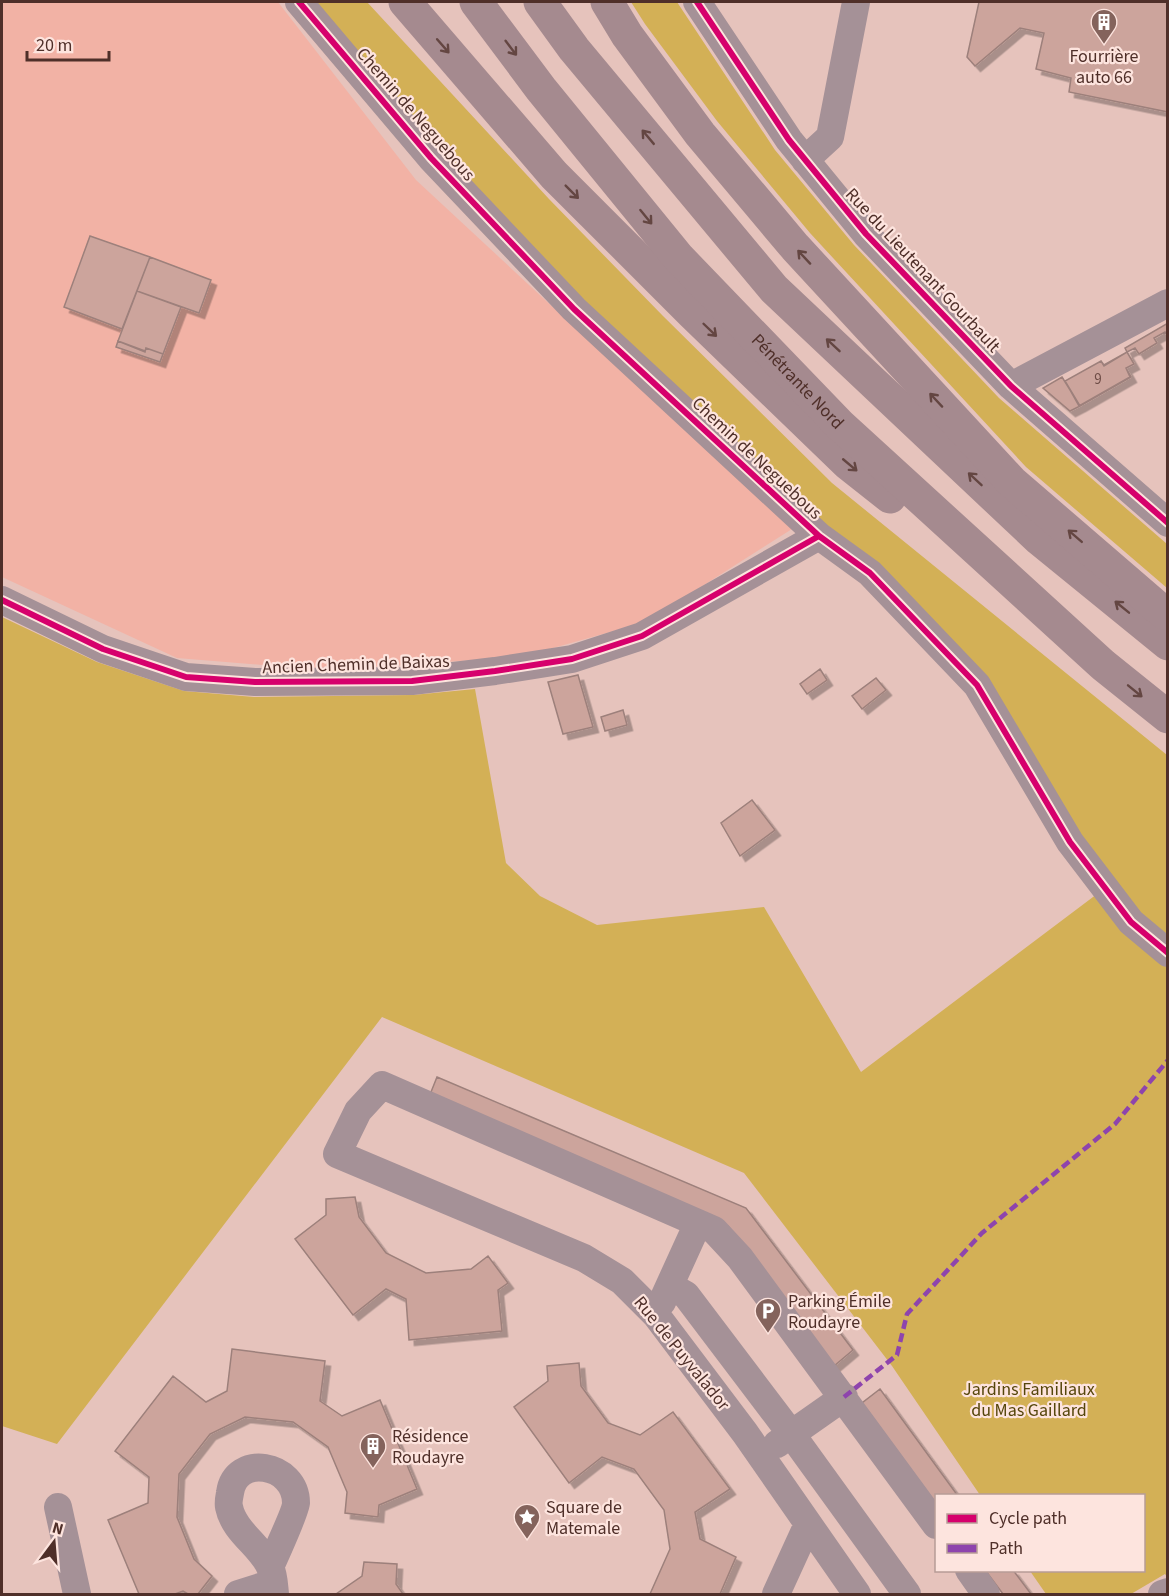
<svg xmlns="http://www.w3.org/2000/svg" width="1169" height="1596" font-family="'Source Sans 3',sans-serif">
<defs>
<filter id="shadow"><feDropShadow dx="5.5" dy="5.5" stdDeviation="0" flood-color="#0004"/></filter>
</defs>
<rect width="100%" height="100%" fill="#e6c3bc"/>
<path fill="#f2b2a5" d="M2 2H278L416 180 792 529 646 622 521 657 322 670 177 658 2 577Z"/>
<path fill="#d3b056" d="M315 2H367L549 199 663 316 832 483 1167 755V937L1141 914 1080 836 986 677 583 301 440 150Z
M631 2H677L775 150 854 245 999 398 1167 544V588L1026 467 810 233 717 121 645 24Z
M2 617 97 662 184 691 254 697 413 695 475 689 506 863 540 896 597 925 764 907 861 1072 1097 894 1124 929 1167 967V1577L1165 1574 1131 1594H1046L1030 1571 1144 1570V1496L980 1495 892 1366 744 1173 382 1017 57 1444 2 1426Z"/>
<path fill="#cca49c" stroke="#9d807b" stroke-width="1.5" filter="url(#shadow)" d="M979 2H1168V112L1069 92 1071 78 1036 69 1044 33 1020 28 975 66 967 57Z
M90 236 150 257 122 329 64 307Z
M150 257 211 280 199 313 137 291Z
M137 291 181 307 163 354 146 348 145 352 118 341Z
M1168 323V336L1165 332 1154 338 1157 343 1139 354 1135 348 1127 352 1125 348Z
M1168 323V336L1165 332 1154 338 1157 343 1139 354 1135 348 1127 352 1125 348Z
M118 341 145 351 146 348 163 354 160 362 116 347Z
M118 341 145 352 146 348 163 354 160 362 116 347Z
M1127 352 1134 364 1126 368 1131 377 1080 406 1065 381 1101 361 1104 366Z
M1127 352 1134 364 1126 368 1130 377 1079 406 1065 381 1101 361 1104 365Z
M1062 377 1080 406 1070 411 1043 388Z
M1062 377 1080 406 1070 411 1043 388Z
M820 669 827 680 807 694 800 684Z
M578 675 593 727 563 734 548 682Z
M876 678 886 690 862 709 852 696Z
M623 710 627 725 605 731 601 717Z
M752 800 775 830 740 856 721 823Z
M437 1077 746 1208 853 1350 834 1366 728 1226 429 1097Z
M355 1197 359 1217 386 1253 426 1273 471 1269 488 1256 508 1283 498 1290 502 1331 409 1340 406 1299 386 1289 353 1315 295 1239 326 1215V1199Z
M232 1349 325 1361 320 1401 342 1416 380 1400 417 1489 379 1505 378 1517 345 1513 347 1492 328 1447 293 1422 245 1417 210 1434 179 1474 177 1517 194 1559 212 1576 198 1594H188L183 1591 175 1594H139L108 1520 148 1503 149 1477 115 1451 173 1376 206 1402 227 1391Z
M579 1363 581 1386 608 1423 640 1435 673 1412 730 1489 695 1512 700 1539 736 1557 720 1594H650L670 1549 664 1510 634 1469 602 1457 569 1483 514 1407 548 1381 547 1366Z
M880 1389 958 1496H936V1504L862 1403Z
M364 1562 397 1564 396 1584 403 1594H336L362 1576Z
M985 1570H1013L1031 1594H1003Z"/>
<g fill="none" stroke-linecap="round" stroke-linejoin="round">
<path stroke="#a59197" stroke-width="28" d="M299 2 431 158 574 309 819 536 870 573 977 685 1070 842 1131 922 1168 953
M697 2 789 140 866 234 1011 386 1168 523
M805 160 830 137 856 2
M1011 386 1168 303
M2 600 103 649 186 677 255 682 412 681 495 671 572 659 642 636 819 536
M670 1286 686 1295 792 1435 907 1594
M662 1302 698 1223
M777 1444 844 1397
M58 1507 77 1594
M270 1567C275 1556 296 1510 296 1503 296 1463 235 1453 230 1493 229 1498 228 1503 229 1507 234 1532 261 1546 270 1567 274 1575 274 1586 275 1594
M969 1570 986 1594
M238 1594 273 1583
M776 1594 808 1524
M857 1594 745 1433 656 1315 622 1281 584 1258 337 1154 358 1111 382 1085 714 1230 740 1258 936 1525
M1162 1594 1168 1592"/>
<g stroke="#a58a8f" stroke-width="33">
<path d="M405 2 554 175 692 313 847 463 890 497"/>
<path id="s1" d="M476 2 541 89 678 257 840 425 1103 665 1168 717"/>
<path d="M540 2 574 49 774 289 1039 539 1168 644"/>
<path d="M607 2 627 35 700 134 795 247 1012 482 1164 613"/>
</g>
<path stroke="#8e44ad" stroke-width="4.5" stroke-dasharray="9 4.5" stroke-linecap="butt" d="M844 1397 897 1355 907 1314 982 1233 1115 1124 1168 1060"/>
<g stroke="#fde4de" stroke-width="10">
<path id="cycleway" d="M299 2 431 158 574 309 819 536 870 573 977 685 1070 842 1131 922 1168 953
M697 2 789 140 866 234 1011 386 1168 523
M2 600 103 649 186 677 255 682 412 681 495 671 572 659 642 636 819 536"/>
</g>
<use href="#cycleway" stroke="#d6006c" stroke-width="6"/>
</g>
<defs><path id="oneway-shaft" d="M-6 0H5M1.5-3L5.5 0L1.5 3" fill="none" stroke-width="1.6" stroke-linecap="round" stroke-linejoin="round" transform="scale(1.5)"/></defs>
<g stroke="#644642">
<use href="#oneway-shaft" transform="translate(443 46) rotate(49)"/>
<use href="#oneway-shaft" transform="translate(511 48) rotate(53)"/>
<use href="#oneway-shaft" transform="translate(648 137) rotate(-130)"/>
<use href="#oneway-shaft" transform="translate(572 192) rotate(45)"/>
<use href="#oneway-shaft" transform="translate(646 217) rotate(51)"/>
<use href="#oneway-shaft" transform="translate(804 257) rotate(-133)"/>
<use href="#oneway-shaft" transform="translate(710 330) rotate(44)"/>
<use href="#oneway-shaft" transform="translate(833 345) rotate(-137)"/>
<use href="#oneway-shaft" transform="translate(936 400) rotate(-133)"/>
<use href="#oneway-shaft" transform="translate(850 465) rotate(40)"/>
<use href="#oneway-shaft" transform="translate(975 479) rotate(-137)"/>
<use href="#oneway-shaft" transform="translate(1075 536) rotate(-139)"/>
<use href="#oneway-shaft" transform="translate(1122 607) rotate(-141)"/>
<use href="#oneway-shaft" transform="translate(1135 691) rotate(39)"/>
</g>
<defs>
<g id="building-pin" transform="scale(1.35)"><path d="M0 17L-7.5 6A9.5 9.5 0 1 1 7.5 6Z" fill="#84635c" stroke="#fde4de"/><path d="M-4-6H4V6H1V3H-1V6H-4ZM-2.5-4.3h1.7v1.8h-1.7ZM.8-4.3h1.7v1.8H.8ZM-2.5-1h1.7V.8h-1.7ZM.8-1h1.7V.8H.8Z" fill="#fff"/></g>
<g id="parking-pin" transform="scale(1.35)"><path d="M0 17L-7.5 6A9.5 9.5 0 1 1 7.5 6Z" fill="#84635c" stroke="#fde4de"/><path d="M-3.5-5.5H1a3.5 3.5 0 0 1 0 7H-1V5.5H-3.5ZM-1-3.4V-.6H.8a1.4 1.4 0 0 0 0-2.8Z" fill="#fff"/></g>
<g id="sight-pin" transform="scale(1.35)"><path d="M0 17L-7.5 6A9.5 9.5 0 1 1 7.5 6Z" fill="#84635c" stroke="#fde4de"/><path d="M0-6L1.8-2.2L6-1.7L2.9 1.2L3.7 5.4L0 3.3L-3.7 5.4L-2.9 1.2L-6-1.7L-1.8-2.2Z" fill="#fff"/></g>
</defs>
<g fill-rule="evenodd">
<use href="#building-pin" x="1104" y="22"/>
<use href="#parking-pin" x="768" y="1311"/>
<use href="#building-pin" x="373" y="1446"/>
<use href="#sight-pin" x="527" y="1517"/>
</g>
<g text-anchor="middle" stroke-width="4.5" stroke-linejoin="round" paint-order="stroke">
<g font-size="15" fill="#6e4c46">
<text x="1098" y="384">9</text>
</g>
<g font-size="18" fill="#4f2f29" stroke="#fde4de" text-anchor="start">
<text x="1104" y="62" text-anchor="middle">Fourrière<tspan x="1104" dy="21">auto 66</tspan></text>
<text x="788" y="1307">Parking Émile<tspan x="788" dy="21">Roudayre</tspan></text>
<text x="392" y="1442">Résidence<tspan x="392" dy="21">Roudayre</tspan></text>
<text x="546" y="1513">Square de<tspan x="546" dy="21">Matemale</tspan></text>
</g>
<g font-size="18" fill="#4f2f29" stroke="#fde4de">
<text transform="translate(416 114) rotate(49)" y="6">Chemin de Neguebous</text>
<text transform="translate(923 270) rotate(47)" y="6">Rue du Lieutenant Gourbault</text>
<text dy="6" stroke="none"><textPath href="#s1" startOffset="498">Pénétrante Nord</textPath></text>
<text transform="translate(757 458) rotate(43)" y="6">Chemin de Neguebous</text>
<text transform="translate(356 664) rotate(-2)" y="6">Ancien Chemin de Baixas</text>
<text transform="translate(682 1353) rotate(51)" y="6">Rue de Puyvalador</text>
</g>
<g font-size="18" fill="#55450a" stroke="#fde4de">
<text x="1029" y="1395">Jardins Familiaux<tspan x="1029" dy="21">du Mas Gaillard</tspan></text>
</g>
</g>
<rect width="1169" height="1596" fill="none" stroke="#4f2f29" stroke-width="6"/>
<rect x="935" y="1494" width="210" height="78" fill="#fde4de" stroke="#b79c96" stroke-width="1.5"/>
<rect x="947" y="1514" width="30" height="9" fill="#d6006c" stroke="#b79c96" stroke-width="1.5"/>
<text x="989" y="1524" font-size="18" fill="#4f2f29">Cycle path</text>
<rect x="947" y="1544" width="30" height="9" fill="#8e44ad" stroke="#b79c96" stroke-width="1.5"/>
<text x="989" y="1554" font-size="18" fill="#4f2f29">Path</text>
<g transform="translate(54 1542) rotate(16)" stroke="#fde4de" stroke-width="4.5" paint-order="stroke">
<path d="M0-4.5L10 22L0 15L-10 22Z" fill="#4f2f29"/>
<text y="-9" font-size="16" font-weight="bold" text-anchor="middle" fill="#4f2f29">N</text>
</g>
<path d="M27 51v9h82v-9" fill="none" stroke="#4f2f29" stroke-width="3"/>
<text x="36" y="51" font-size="18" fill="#4f2f29" stroke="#fde4de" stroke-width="4.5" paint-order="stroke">20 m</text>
</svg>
